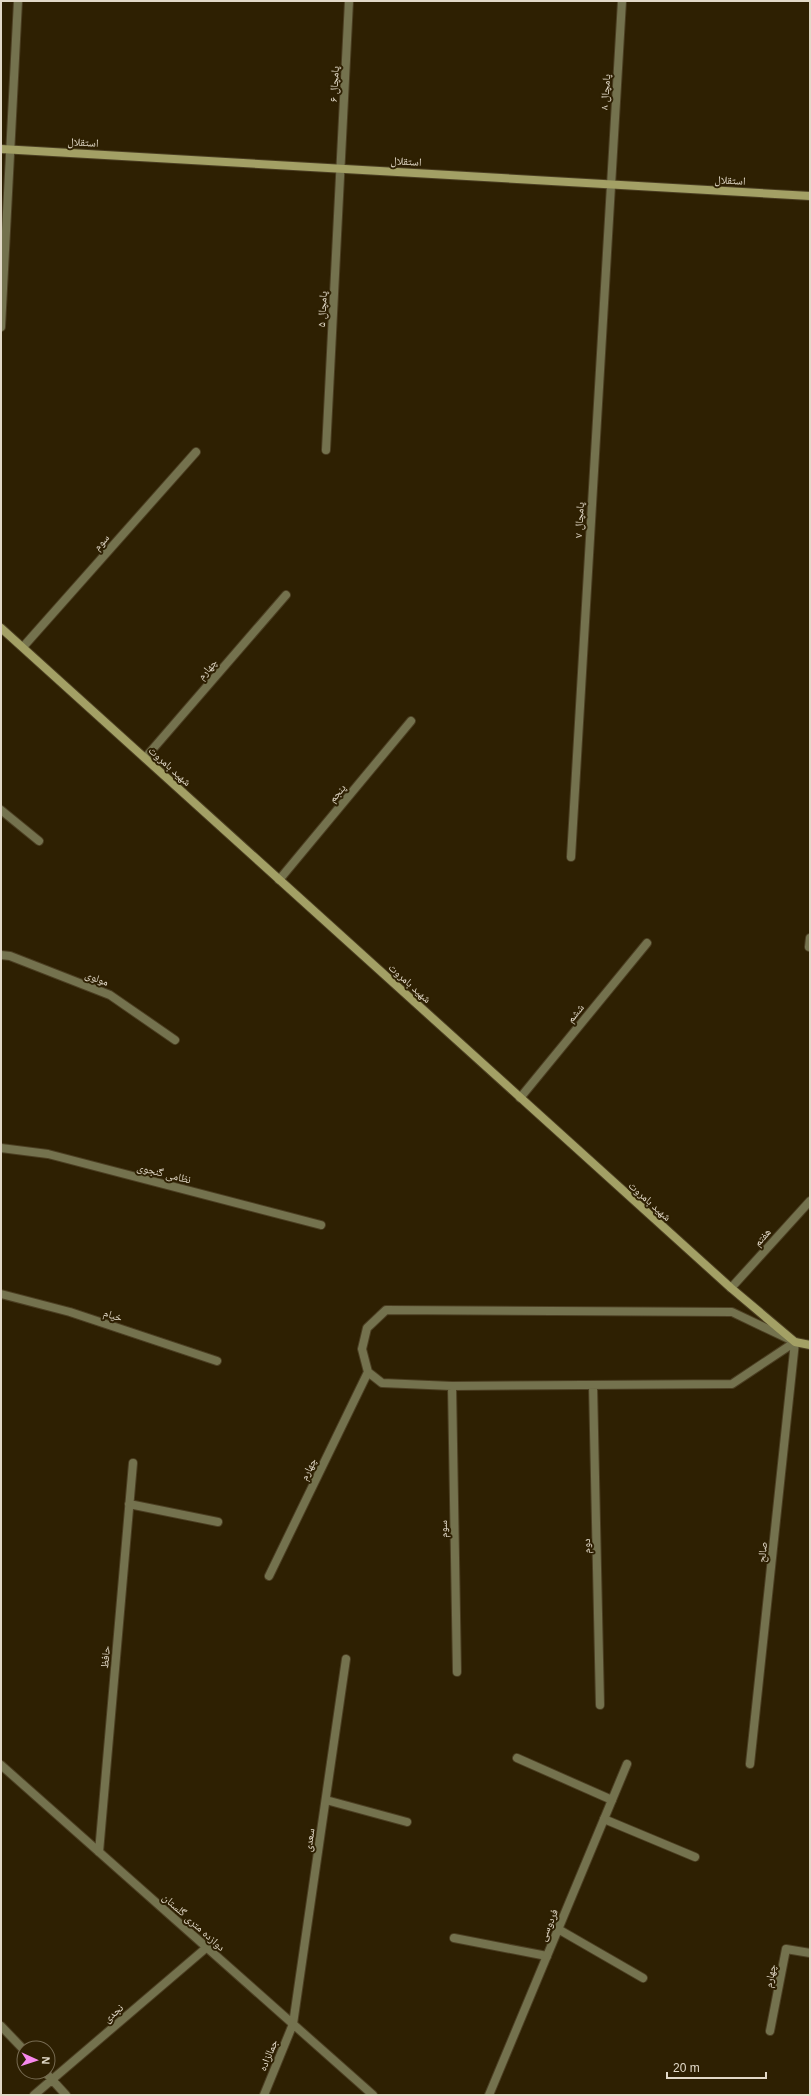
<svg xmlns="http://www.w3.org/2000/svg" width="811" height="2096" font-family="Helvetica,'Noto Naskh Arabic',sans-serif">
<rect width="100%" height="100%" fill="#2e2002"/>
<g fill="none" stroke-linecap="round" stroke-linejoin="round">
<g stroke="#4b3e22" stroke-width="10">
<path id="service" d="M517 1758 612 1800
M326 1800 407 1822
M604 1819 695 1857
M558 1929 643 1978
M454 1938 547 1956"/>
</g>
<g stroke="#4b3e22" stroke-width="10">
<path id="minor" d="M1 327 18 1
M326 450 349 1
M23 647 196 452
M145 758 286 595
M1 810 39 841
M571 857 622 1
M279 880 411 721
M809 947 810 938
M1 955 10 956 110 995 175 1040
M520 1098 647 943
M1 1148 48 1154 321 1225
M731 1288 810 1201
M1 1294 70 1312 217 1361
M386 1310 732 1312 795 1342 732 1384 452 1386 382 1383 368 1372 362 1349 367 1328Z
M593 1385 600 1705
M452 1386 457 1672
M129 1504 218 1522
M269 1576 368 1372
M750 1764 795 1342
M1 1765 373 2095
M99 1852 133 1463
M1 2026 24 2050
M770 2031 786 1949 810 1953
M45 2072 66 2095
M34 2095 206 1948
M264 2095 293 2024 346 1659
M489 2095 627 1764"/>
</g>
<g stroke="#4b3e22" stroke-width="10">
<path id="secondary" d="M1 149 810 196
M1 628 731 1288 795 1342 810 1345"/>
</g>
<use href="#service" stroke="#74724e" stroke-width="8"/>
<use href="#minor" stroke="#74724e" stroke-width="8"/>
<use href="#secondary" stroke="#a3a065" stroke-width="8"/>
</g>
<g text-anchor="middle" stroke-width="4" stroke-linejoin="round" paint-order="stroke">
<g font-size="11" fill="#e2d9c8" stroke="#2e2002">
<text transform="translate(334 84) rotate(-87)" y="4">پامچال ۶</text>
<text transform="translate(605 92) rotate(-86)" y="4">پامچال ۸</text>
<text transform="translate(83 142) rotate(3)" y="4">استقلال</text>
<text transform="translate(406 161) rotate(3)" y="4">استقلال</text>
<text transform="translate(730 180) rotate(3)" y="4">استقلال</text>
<text transform="translate(322 309) rotate(-87)" y="4">پامچال ۵</text>
<text transform="translate(579 520) rotate(-87)" y="4">پامچال ۷</text>
<text transform="translate(101 542) rotate(-48)" y="4">سوم</text>
<text transform="translate(207 669) rotate(-49)" y="4">چهارم</text>
<text transform="translate(170 766) rotate(42)" y="4">شهید بامروت</text>
<text transform="translate(337 793) rotate(-50)" y="4">پنجم</text>
<text transform="translate(97 978) rotate(21)" y="4">مولوی</text>
<text transform="translate(410 983) rotate(42)" y="4">شهید بامروت</text>
<text transform="translate(575 1013) rotate(-51)" y="4">ششم</text>
<text transform="translate(164 1173) rotate(14)" y="4">نظامی گنجوی</text>
<text transform="translate(650 1201) rotate(42)" y="4">شهید بامروت</text>
<text transform="translate(762 1237) rotate(-48)" y="4">هفتم</text>
<text transform="translate(113 1315) rotate(18)" y="4">خیام</text>
<text transform="translate(308 1469) rotate(-64)" y="4">چهارم</text>
<text transform="translate(443 1529) rotate(-91)" y="4">سوم</text>
<text transform="translate(586 1546) rotate(-91)" y="4">دوم</text>
<text transform="translate(762 1552) rotate(-84)" y="4">صالح</text>
<text transform="translate(105 1657) rotate(-85)" y="4">حافظ</text>
<text transform="translate(309 1840) rotate(-82)" y="4">سعدی</text>
<text transform="translate(194 1922) rotate(42)" y="4">دوازده متری گلستان</text>
<text transform="translate(548 1925) rotate(-67)" y="4">فردوسی</text>
<text transform="translate(770 1976) rotate(-79)" y="4">چهارم</text>
<text transform="translate(113 2013) rotate(-41)" y="4">نجدی</text>
<text transform="translate(268 2055) rotate(-67)" y="4">جمالزاده</text>
</g>
</g>
<rect width="811" height="2096" fill="none" stroke="#e2d9c8" stroke-width="4"/>
<g transform="translate(36 2060) rotate(93)"><circle r="19" fill="#2e2002" stroke="#766a51"/>
<path d="M0-3L7 15L0 10L-7 15Z" fill="#f788eb"/>
<text y="-6" font-size="11" font-weight="bold" text-anchor="middle" fill="#e2d9c8">N</text>
</g>
<path d="M667 2072v6h99v-6" fill="none" stroke="#e2d9c8" stroke-width="2"/>
<text x="673" y="2072" font-size="12" fill="#e2d9c8" stroke="#2e2002" stroke-width="3" paint-order="stroke">20 m</text>
</svg>
